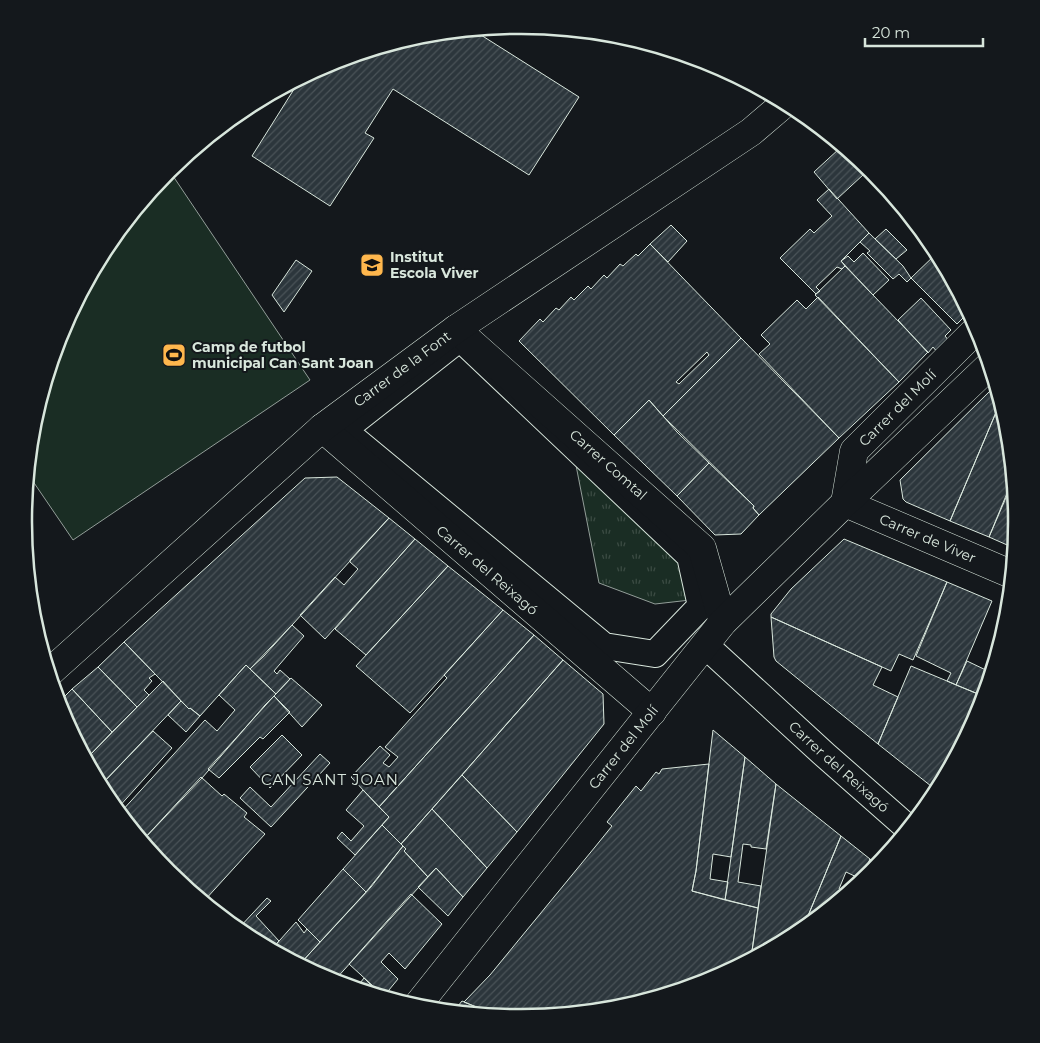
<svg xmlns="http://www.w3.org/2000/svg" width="1040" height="1043" font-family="Montserrat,sans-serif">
<defs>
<pattern id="park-tufts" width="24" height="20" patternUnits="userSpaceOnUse" patternTransform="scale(1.25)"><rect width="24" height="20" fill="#1a2d24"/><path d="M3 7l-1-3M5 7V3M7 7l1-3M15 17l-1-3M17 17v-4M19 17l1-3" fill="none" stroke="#3b4b43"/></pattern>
<pattern id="building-hatch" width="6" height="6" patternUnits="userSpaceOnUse" patternTransform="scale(1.25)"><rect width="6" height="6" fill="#2c363c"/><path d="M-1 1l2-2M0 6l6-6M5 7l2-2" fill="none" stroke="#4a5358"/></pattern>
</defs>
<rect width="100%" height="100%" fill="#14181c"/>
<path fill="#1a2d24" stroke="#939e99" d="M169 170 310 380 73 540 28 474 33 424 62 331 108 246Z"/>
<path fill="url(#park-tufts)" stroke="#939e99" d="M573 450 693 557 699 599 655 604 599 583Z"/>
<path fill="url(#building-hatch)" stroke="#d8e6dc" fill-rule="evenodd" d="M473 30 579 97 529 175 393 89 365 133 374 138 330 206 252 156 296 86 292 84 330 63 423 35Z
M840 148 864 174 837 199 814 172Z
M829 189 869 233 841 261 845 266 842 269 837 267 816 287 820 291 816 294 780 258 810 229 814 233 832 216 817 200Z
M893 197 933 246V247L889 200Z
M671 225 687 241 668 262 650 244Z
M886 229 907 250 896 259 875 239Z
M869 233 903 266 911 278 907 282 899 274 893 279 867 253 870 251 860 242Z
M650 244 741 338 663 416 649 400 614 435 519 341 540 319 543 322 556 308 559 310 571 297 574 300 588 286 591 289 604 275 607 278 620 264 623 266 636 254 638 256ZM707 352 709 355 679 384 676 382Z
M863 253 889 280 873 295 841 261 848 256 854 262Z
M937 253 968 313 957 324 911 278Z
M296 260 312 271 284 312 272 295Z
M845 266 928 352 899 382 815 295Z
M818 297 899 382 839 438 759 354 770 344 761 335 797 300 806 309Z
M921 298 951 330 945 336 950 342 938 353 933 347 928 353 898 320Z
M741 338 839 438 759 515 753 508 754 506 663 416Z
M995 386 1000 403 950 521 906 502 903 499 900 480Z
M649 400 677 432 709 463 677 496 614 435Z
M1000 403 1007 425 1012 481 989 537 950 521Z
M709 463 754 506 753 508 759 515 741 534 715 535 677 496Z
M337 477 389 518 264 656 250 669 246 665 200 716 190 708 189 709 124 642 305 478Z
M1011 486H1013L1016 522 1014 548 989 537Z
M389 518 415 539 325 639 300 615 335 577 344 585 358 569 350 562V560Z
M415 539 448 566 366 655 335 629Z
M844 539 947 582 913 660 899 654 891 671 771 617V614L791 589Z
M448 566 503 610 410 713 356 666Z
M947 582 992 601 956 685 947 681 951 673 916 656Z
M503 610 534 635 379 807 351 777 380 746 390 755 383 763 389 767 398 757 385 747 447 678 444 675Z
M771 617 882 667 873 685 898 697 878 744 776 661 774 657Z
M292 625 304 636 274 671 277 674 280 670 290 679 276 694 250 669Z
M534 635 563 660 401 844 382 825 389 817 379 807Z
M124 642 155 674 149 678 152 681 144 690 149 695 137 707 98 667Z
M563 660 603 694 604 724 517 832 462 775Z
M967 661 990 672 983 696 956 685Z
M246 665 276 694 265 705 202 778 143 840 120 813 205 720 217 731 235 710 219 695Z
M911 666 983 696 978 712 936 790 878 744Z
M98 667 137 707 112 732 72 689Z
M291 678 322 705 302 727 274 696Z
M163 681 181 701 101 785 87 758Z
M72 689 112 732 87 758 61 711 59 702Z
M274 696 290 712 263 739 260 737 219 778 208 769Z
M181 701 189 709 190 708 200 716 186 732 168 715Z
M713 730 745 757 731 857 713 854 710 879 728 882 725 900 692 891 696 871Z
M153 731 172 748 117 809 107 797 101 785Z
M282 735 302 755 270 788 250 767Z
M320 754 330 763 271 827 240 798 250 787 271 807Z
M745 757 776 784 766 849 751 847V845L743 844 738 882 761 886 758 908 725 900Z
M709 764 696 871 692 891 758 908 751 958 710 980 617 1008 520 1018 499 1016 464 1002 490 975 595 847 612 826 607 822 636 786 641 791 656 772 659 774 662 769Z
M462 775 517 832 487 868 432 809Z
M201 777 222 796 224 794 247 813 244 817 265 834 204 901 169 872 143 840Z
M776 784 841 836 803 928 795 934 751 958Z
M363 790 389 817 355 855 337 838 342 832 351 841 364 826 346 810Z
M432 809 487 868 463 897 436 868 428 877 404 851 406 849 401 844Z
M382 825 403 846 366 892 343 869Z
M841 836 870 859 861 879 846 872 839 889 847 892 803 928Z
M403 846 406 849 404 851 428 877 334 981 300 964 371 887Z
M870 859 877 865 860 881 869 863Z
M436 868 463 897 448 916 418 887Z
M343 869 366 892 320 942 298 920Z
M411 894 442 924 405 969 389 953 381 962 398 979 384 996 349 964Z
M267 898 271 901 256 916 279 941 272 949 238 929Z
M296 922 304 933 307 929 320 942 300 964 272 949Z
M364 978 370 984 384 996 356 988Z
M462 1001 490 1013 489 1015 454 1011Z"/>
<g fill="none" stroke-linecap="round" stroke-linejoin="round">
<g stroke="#d8e6dc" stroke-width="28">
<g id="pedestrian">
<path d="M460 338 690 556 701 606 655 654 604 646 343 430Z"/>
<path id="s1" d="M705 645 825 755 908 828"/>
</g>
</g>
<g stroke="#d8e6dc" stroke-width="29">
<g id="minor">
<path id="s2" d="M456 329 702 548 723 622"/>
<path id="s3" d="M322 428 652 712"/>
<path id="s4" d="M845 503 854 451 977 329"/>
<path id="s5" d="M845 503 1011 574"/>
<path id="s6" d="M50 672 322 428 456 329 751 132 785 103"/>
<path id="s7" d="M417 1006 723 622 845 503 989 366"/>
</g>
</g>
<use href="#pedestrian" stroke="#14181c" stroke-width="26"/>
<use href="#minor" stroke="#14181c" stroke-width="28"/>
</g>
<defs>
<g id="school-square" transform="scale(1.25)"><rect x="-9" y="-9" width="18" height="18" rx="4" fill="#ffb74d" stroke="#14181c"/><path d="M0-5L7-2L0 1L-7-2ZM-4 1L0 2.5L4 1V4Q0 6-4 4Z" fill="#111"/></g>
<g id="stadium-square" transform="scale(1.25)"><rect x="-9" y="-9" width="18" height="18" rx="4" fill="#ffb74d" stroke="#14181c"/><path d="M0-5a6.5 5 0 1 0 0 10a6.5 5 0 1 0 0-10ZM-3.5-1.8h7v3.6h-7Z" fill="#111"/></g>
</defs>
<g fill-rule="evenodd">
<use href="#school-square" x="372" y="265"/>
<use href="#stadium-square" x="174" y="355"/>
</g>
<g text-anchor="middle" stroke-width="4" stroke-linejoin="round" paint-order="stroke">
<g font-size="14" font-weight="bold" fill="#d8e6dc" stroke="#14181c" text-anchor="start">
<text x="390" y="262">Institut<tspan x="390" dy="16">Escola Viver</tspan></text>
<text x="192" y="352">Camp de futbol<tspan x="192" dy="16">municipal Can Sant Joan</tspan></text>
</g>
<g font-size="14" fill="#d8e6dc" stroke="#14181c">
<text dy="5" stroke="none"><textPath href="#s6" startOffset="465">Carrer de la Font</textPath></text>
<text dy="5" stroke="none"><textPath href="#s4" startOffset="114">Carrer del Molí</textPath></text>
<text dy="5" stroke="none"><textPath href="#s2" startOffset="204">Carrer Comtal</textPath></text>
<text dy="5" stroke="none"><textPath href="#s5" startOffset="90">Carrer de Viver</textPath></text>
<text dy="5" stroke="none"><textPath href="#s3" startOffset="218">Carrer del Reixagó</textPath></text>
<text dy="5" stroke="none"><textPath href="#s7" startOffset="331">Carrer del Molí</textPath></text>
<text dy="5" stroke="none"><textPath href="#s1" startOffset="181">Carrer del Reixagó</textPath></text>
</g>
<g font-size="15" letter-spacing="1" fill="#d8e6dc" stroke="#14181c">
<text x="330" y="785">CAN SANT JOAN</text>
</g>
</g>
<path d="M0 0H1040V1043H0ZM519 34H521A487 487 0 0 1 1008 521V522A487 487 0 0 1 521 1009H519A487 487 0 0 1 32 522V521A487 487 0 0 1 519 34Z" fill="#14181c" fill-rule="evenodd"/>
<path fill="none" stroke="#d8e6dc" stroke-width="2.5" d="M519 34H521A487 487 0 0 1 1008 521V522A487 487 0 0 1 521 1009H519A487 487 0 0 1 32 522V521A487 487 0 0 1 519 34Z"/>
<path d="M865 38v8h118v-8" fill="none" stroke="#d8e6dc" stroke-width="2.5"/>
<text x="872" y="38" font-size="15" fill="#d8e6dc" stroke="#14181c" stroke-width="4" paint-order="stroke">20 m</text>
</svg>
